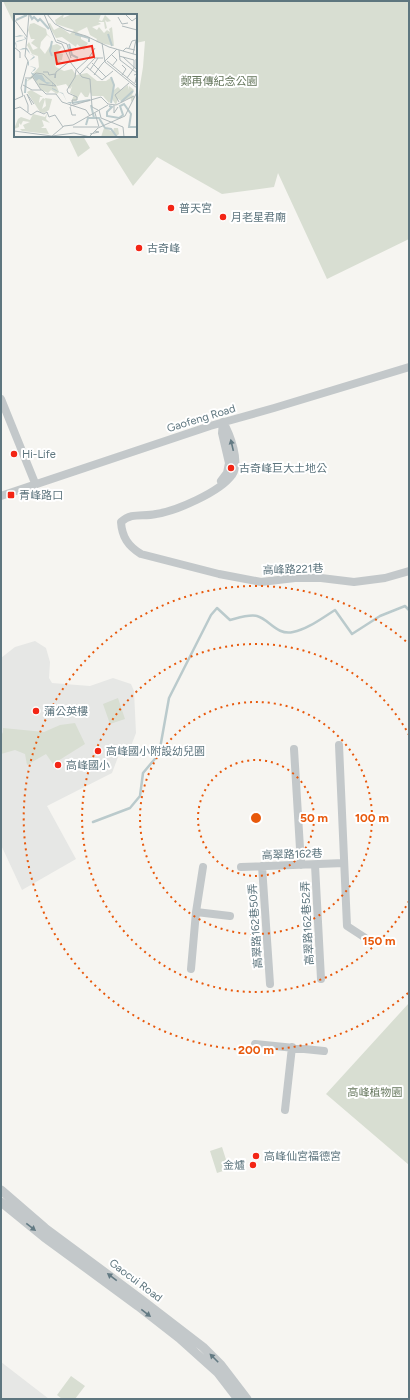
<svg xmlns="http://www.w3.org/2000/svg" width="410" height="1400" font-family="Figtree,'Noto Sans TC',sans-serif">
<rect width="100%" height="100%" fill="#f6f5f1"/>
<path fill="#e6e7e5" d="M35 641 46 648 50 662 49 678 52 683 90 686 113 678 131 684 134 691 136 733 131 746 118 757 112 773 47 806 76 859 22 890 1 845V658L15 647Z
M1 1362 49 1399H1Z"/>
<path fill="#d8ded2" d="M3 1H409V239L327 279 278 173 274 187 222 194 157 157 133 186 106 143 125 136H136V110L143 67 145 41 136 43V15H15V26Z
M68 136H83L90 148 78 157Z
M118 698 125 719 110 724 103 704Z
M75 723 85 744 53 764 46 754 27 765 25 754 15 750 1 754V736L3 732V728L44 732 60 725Z
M409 1003V1165L326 1094Z
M222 1147 229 1169 217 1173 210 1151Z
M71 1376 85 1386 75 1399H62L57 1395Z"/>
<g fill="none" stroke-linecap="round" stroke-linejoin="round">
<path stroke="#bacacc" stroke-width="2.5" d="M93 822 130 808 140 796 143 773 159 754 169 698 211 615 217 608 230 620C238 618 249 614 257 616 269 619 277 636 293 632 308 629 322 618 335 610L352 634 380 616 405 606 409 610"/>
<path stroke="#c3c8ca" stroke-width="8" d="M1 399 35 483
M223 422C230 434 241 463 232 475 220 492 176 511 156 514 142 517 132 512 121 522 122 537 128 546 141 554L219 574 261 582 295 578H321L354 582 385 578 409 571
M221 481 227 473 229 463 222 433 223 422
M1 496 210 426 274 408 409 367
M339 745 347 926 370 941
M294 749 301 865
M315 865 321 979
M262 866 270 984
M241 867 344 863
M196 912 230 916
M191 969 196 912 203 867
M255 1044 324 1051
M285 1110 292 1047"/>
<path stroke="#c3c8ca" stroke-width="9" d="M1 1190 45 1228 142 1300 203 1347 221 1365 247 1399
M1 1202 44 1237 138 1306 179 1338 218 1373 238 1399"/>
</g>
<defs><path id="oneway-solid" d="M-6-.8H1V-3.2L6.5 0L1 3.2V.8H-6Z"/></defs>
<g fill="#637a83">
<use href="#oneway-solid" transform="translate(232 445) rotate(-103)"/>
<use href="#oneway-solid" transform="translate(31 1227) rotate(38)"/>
<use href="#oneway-solid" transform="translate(112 1277) rotate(-143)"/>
<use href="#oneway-solid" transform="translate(146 1313) rotate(38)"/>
<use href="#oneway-solid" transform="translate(214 1358) rotate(-135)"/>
</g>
<g fill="none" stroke="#e8590c" stroke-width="2" stroke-dasharray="2 4">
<circle cx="256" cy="818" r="58"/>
<circle cx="256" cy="818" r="116"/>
<path d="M409 901A174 174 0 1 1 409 735"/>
<path d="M408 993A232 232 0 1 1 408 643"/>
</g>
<g fill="#f32515" stroke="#fff" stroke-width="1.5">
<circle cx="171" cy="208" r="4"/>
<circle cx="223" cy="217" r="4"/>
<circle cx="139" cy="248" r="4"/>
<circle cx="14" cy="454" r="4"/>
<circle cx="231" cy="468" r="4"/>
<rect x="7" y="491" width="8" height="8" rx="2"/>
<circle cx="36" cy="711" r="4"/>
<circle cx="98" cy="751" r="4"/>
<circle cx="58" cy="765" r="4"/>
<circle cx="256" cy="1156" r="4"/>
<circle cx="253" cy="1165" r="4"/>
</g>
<g text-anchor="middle" stroke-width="4" stroke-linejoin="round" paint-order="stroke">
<g font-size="11" fill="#66775d" stroke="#fff">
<text x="219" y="85">鄭再傳紀念公園</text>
<text x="375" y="1096">高峰植物園</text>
</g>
<g font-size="11" fill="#5e767f" stroke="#fff" text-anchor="start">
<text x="179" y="212">普天宮</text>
<text x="231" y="221">月老星君廟</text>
<text x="147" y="252">古奇峰</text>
<text x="22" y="458">Hi-Life</text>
<text x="239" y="472">古奇峰巨大土地公</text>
<text x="19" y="499">青峰路口</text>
<text x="44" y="715">蒲公英樓</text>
<text x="106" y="755">高峰國小附設幼兒園</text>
<text x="66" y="769">高峰國小</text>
<text x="264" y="1160">高峰仙宮福德宮</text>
<text x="245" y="1169" text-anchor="end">金爐</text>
</g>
<g font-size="11" fill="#5e767f" stroke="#fff">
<text transform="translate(201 418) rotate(-17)" y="4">Gaofeng Road</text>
<text transform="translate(293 569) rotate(-2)" y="4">高峰路221巷</text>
<text transform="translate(292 854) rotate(-2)" y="4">高翠路162巷</text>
<text transform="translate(307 923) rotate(-93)" y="4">高翠路162巷52弄</text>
<text transform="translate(255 926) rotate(-94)" y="4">高翠路162巷50弄</text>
<text transform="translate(136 1280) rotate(37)" y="4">Gaocui Road</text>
</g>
</g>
<g transform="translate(14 14)">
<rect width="123" height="123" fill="#f6f5f1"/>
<path d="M50 0 49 4 58 0H87L85 6 88 7 91 1 97 7 93 8 91 6 93 14 91 15 90 8H84L87 10 78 13 83 16 85 13 90 19 93 16 96 18 95 15 98 13 100 32 82 28 83 25 76 21 73 13 63 18 67 21V25L74 29 70 36 63 30 62 33 48 23 42 24 34 10 36 9 40 16 46 13 56 20 60 16 42 10 41 6ZM20 9 32 15 33 20 38 25 33 21 27 28 26 34 31 40 36 32 43 30 48 33 43 38 49 40 48 46H44L47 47 41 51 42 53 50 57 58 55 62 61 73 59 83 67H92L98 63 100 76 104 73 107 76 114 71V76L115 72 120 76 118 81 121 83 117 88V84L107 87 104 85 102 91 98 85 95 89 89 82H78L76 78 74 83H71L67 78 62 87 57 88 60 81 56 79 58 72 56 75 52 70 43 72 41 68 45 78 43 80 37 76 34 79 27 76 19 64 12 68 25 53 24 42 18 40 13 31 15 28 19 36 24 34 17 29 21 25H17L14 16 16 10ZM17 76 29 83H26L25 88V89L29 84 31 85 28 95 32 92 31 84 38 85 35 96 30 99 26 98 13 78ZM33 99 32 105 36 109 28 106 30 112 27 114H32L35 120 8 117 6 115H11L9 111 16 108 9 107 7 111 5 109V113L0 115 4 105 7 103 16 106 19 100 31 103ZM98 110 91 114 99 118 100 114H104L105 120 101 123H87L90 114Z" fill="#d8ded2"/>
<path d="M6 21 10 22 12 24V25L7 27 2 28 3 35 5 36 9 34H13L15 37 16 40 19 41 21 43 20 44 15 47V52L20 53 22 54 21 56 18 58V59L28 61 32 68 39 69 38 74 41 75 45 78 49 79 53 88H58L57 90 53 88 49 80 38 75V69L33 70 25 65 22 67 17 59 21 54 15 52 14 51V48L20 42 16 40 12 35 5 36 3 35 1 29 3 27 11 25 10 22 2 23H0Z" fill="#bacacc"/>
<path fill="none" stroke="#bacacc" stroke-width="2" d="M16 1 18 5 20 3 24 7 26 5 35 15M2 6 13 1M61 20 75 24V28M94 20 98 32M55 30 58 41 64 44M38 42 36 37 38 27M97 63 100 71 97 89M11 79 12 65M107 88 119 77M58 89 76 86M77 91 80 104H85L91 114M95 92 98 93 93 98V102L105 104 109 101 106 92 110 90 117 100 115 113H123M72 111 74 104H80M91 114 97 115 103 123"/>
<path fill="none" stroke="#b0babc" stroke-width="1" d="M30 0 42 28 48 30 57 49 68 63 76 65 78 93 84 96M33 0 41 10 52 16 72 22 95 33 123 41M111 0 118 7 122 4M104 3 108 10 114 9M0 5 13 23 11 42 14 47 7 74 9 82 0 86M108 12 123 16M13 23 15 0M43 26 53 30 57 44M88 29 91 48 123 74M0 33 6 38V44M115 34 118 27 122 26 119 40M105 36 106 46 123 59M109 37 112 34 121 36M105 42 120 46V54L113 64M109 43 122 55V45M93 47 122 71M78 49 92 63M88 50 103 35M98 52 103 46 98 41M73 53 88 66 99 57M62 56 74 45 81 34M76 56 84 44M29 58H34L35 61 41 60V64L42 58 56 47M66 60 81 44H89M80 61 88 50M108 61 112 55 108 51M120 61 123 60 121 69M18 62 27 76M11 64H17L22 59 29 60 42 72 25 70M9 71 18 76H28L32 80H42L48 88 72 96 76 102M10 81 14 91V98M105 88 101 81 115 69M59 90 58 86H63V83L54 79 53 76 61 63 62 56M18 91 13 80 20 90M100 91V99L104 93M56 92 87 83 94 90 102 91 120 82M56 93 58 101H62M0 95 6 93 17 101 23 97 30 100 33 98 35 103 41 101 49 113M85 96 87 104 109 113 110 123M81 99 85 113M59 111 94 91M59 113H84M0 117 38 122 60 119 76 123M76 120 85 118 81 117M38 122 50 112 59 111M75 123 84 114 111 102 123 78"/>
<path fill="#f32515" fill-opacity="0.15" stroke="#f32515" stroke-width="2" d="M78 32 80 43 43 50 41 39Z"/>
<rect width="123" height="123" fill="none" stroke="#5e767f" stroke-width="2"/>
</g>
<circle cx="256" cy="818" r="6" fill="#e8590c" stroke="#fff" stroke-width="2"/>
<g font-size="12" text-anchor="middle" font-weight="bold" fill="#e8590c" stroke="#fff" stroke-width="4" stroke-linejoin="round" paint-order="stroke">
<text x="314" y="822">50 m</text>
<text x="372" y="822">100 m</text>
<text x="379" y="945">150 m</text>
<text x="256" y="1054">200 m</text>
</g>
<rect width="410" height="1400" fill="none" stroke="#5e767f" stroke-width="4"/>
</svg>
